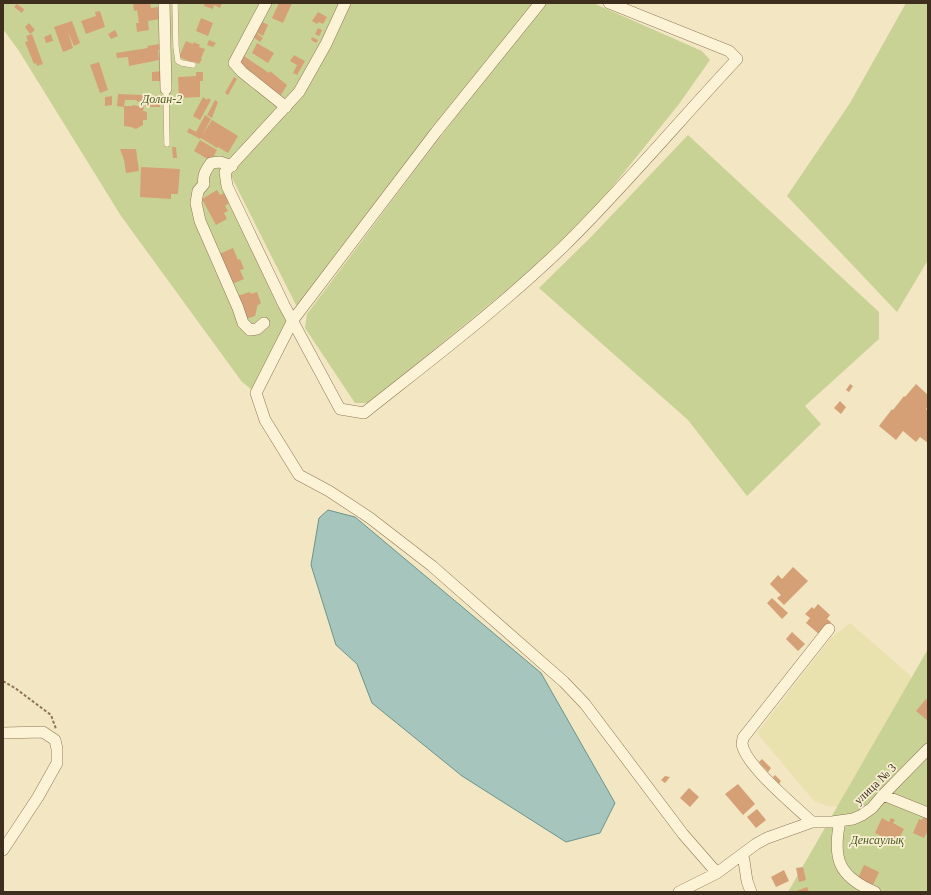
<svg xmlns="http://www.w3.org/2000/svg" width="931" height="895" font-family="Georgia,serif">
<rect width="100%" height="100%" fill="#f3e6c3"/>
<path fill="#e9e2af" d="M850 623 911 676 910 705 845 807 827 806 814 801 757 733 831 638Z"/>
<path fill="#c9d295" d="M3 3H345L299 92 225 172 293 320 256 393 242 382 121 216 19 51 3 29Z
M349 3H533L297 307 231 176 232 169 301 92Z
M546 3H593L702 51 710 60 679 104 605 196 548 256 369 403H355L305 328 307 314 418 166 503 55Z
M906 3H928V260L897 312 787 196 850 103Z
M688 135 879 312V339L805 406 821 424 747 496 688 420 539 288 591 237Z
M928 649V892H788Z"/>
<path fill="#a5c5bd" stroke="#6b958c" d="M328 510 355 517 541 673 615 803 600 833 566 842 462 776 372 703 357 664 336 645 311 565 319 518Z"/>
<path fill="#d5a075" d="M136 3H150L151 8 158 7 160 19 148 21 149 30 137 32 136 23H139L137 10 134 11 133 4Z
M205 3H222L220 8 214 5 213 9 204 6Z
M279 3H292L283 23 272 18Z
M17 4 24 9 22 13 14 7Z
M100 11 105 27 86 34 81 21 96 16 95 12Z
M318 12 327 17 323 24 319 22 317 24 312 21Z
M201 18 213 23 208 36 196 31Z
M72 21 80 43 74 46 68 32 73 48 63 52 54 27Z
M261 21 268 25 263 36 256 32Z
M29 23 35 30 30 34 25 27Z
M318 28 322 30 319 36 315 34Z
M115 30 118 36 111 39 108 34Z
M255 32 263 38 260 42 252 36Z
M32 34 43 64 37 66 36 63 34 64 25 42 28 41 26 36Z
M51 34 53 41 46 43 44 37Z
M312 37 318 40 316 43 311 40Z
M209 40 216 43 213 47 207 45Z
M186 41 193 44 194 42 200 45 199 47 205 49 201 58 202 59 199 64 195 62 194 63 179 57Z
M257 43 274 53 268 63 252 53Z
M160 44 161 50H158L159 60 129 66 128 57 117 58 116 53 148 48 147 46Z
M294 55 305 61 297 75 293 73 297 65 290 61Z
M244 56 269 73 270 71 287 85 281 95 246 71 239 63Z
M99 62 108 90 100 93 90 65Z
M162 71 163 81H152V72Z
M196 72H203V81H200V97L179 98 178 77 196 76Z
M234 77 237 79 228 95 225 93Z
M118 94 143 95V100L138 102 136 100H125L124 107 117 106Z
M145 95 160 96V107H145Z
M112 96V105L105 106V97Z
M203 97 207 100 208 98 211 100 200 120 193 116Z
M215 100 218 102 212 118 207 115Z
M133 105 144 107 143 111 147 112V120H143V125L136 129 131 127 124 126V106H132Z
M205 115 211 119 202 135 212 120 238 136 228 153 218 147 217 148 201 138 200 139 187 132 189 128 196 132Z
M200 140 217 150 211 161 194 151Z
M172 147H176L177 158H173Z
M120 149H136L139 171 126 173 124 160Z
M141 167 180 169 178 194H171V199L140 197Z
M217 190 220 195 224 193 230 202 225 206 228 211 224 213 227 219 216 225 202 199Z
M233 248 238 260 240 259 244 269 240 270 244 279 232 284 219 254Z
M250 292 251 294 257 292 261 303 257 306V308L255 316 246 319 237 296Z
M850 384 853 386 849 392 846 390Z
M916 384 928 395V406L926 409 928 411V443L920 437 916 442 903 431 896 440 879 426 892 409 893 410 904 396 905 397Z
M840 401 846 407 841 414 834 408Z
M793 567 808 581 784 605 777 598 781 595 770 584 778 575 782 579Z
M772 598 788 613 782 619 767 603Z
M818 604 830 615 827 619 831 622 820 635 806 623 810 618 805 614 812 607 814 609Z
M792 632 805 644 798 651 786 639Z
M926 699 928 701V721L916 711Z
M762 759 771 768 768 772 759 762Z
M775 775 781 781 779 784 773 777Z
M665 776 670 777 665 783 661 780Z
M738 784 755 804 743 815 725 794Z
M689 788 699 797 690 807 680 798Z
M757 809 766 820 756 828 747 817Z
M924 816 928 818V830L924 838 913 833 919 819 922 820Z
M882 818 889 822 891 818 895 820 893 823 904 829 896 844 875 833Z
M864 865 879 872 873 885 858 878Z
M803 867 806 880 799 882 796 868Z
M784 870 789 881 776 887 771 877Z
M807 887 809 892H794Z"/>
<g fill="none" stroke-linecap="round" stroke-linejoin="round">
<g stroke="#8f7757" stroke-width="6">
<path id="service" d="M175 3 176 47 178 61 182 63 193 65
M166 89 167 144"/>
</g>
<g stroke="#8f7757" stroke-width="12">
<path id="minor" d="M164 3 166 89
M266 3 234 63 242 72 286 107
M345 3 326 44 299 92 225 172 227 186 284 305 340 409 364 413C432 359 501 307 564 246 624 187 679 121 737 59L729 51 609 3
M540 3 436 132 293 320 256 393 265 420 299 475 329 491 370 518 432 566 564 682 585 704 683 834 717 873
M232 166 220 162 211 163C206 170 202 176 204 184L198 191 196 203 200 221 238 308 243 323 250 330 257 329 264 323
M3 733 43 732 55 740 57 749V763L38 797 3 850
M883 795 928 813
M840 821C832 859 839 877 875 892
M812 822C796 807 745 765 742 744 742 742 743 740 743 738L829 629
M743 854 747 881 751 892
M679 892 717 873 756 844 767 838 812 822H832L853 819 862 815 872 808 883 795 928 749"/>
</g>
<path stroke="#8f7757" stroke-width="2" stroke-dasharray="3 2" stroke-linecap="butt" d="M3 681 15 688 51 715 56 729"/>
<use href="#service" stroke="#fcf3d7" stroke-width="5.5"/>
<use href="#minor" stroke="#fcf3d7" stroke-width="11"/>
</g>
<g text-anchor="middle" stroke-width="3.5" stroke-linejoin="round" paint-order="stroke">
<g font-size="12" font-style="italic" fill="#4b5c21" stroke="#f9f0d3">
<text x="162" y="103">Долан-2</text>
<text x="877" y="844">Денсаулық</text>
</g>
<g font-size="12" fill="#3e2e1d" stroke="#f9f0d3">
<text transform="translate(875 784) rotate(-44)" y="4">улица № 3</text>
</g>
</g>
<rect width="931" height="895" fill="none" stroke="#3e2e1d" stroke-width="8"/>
</svg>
